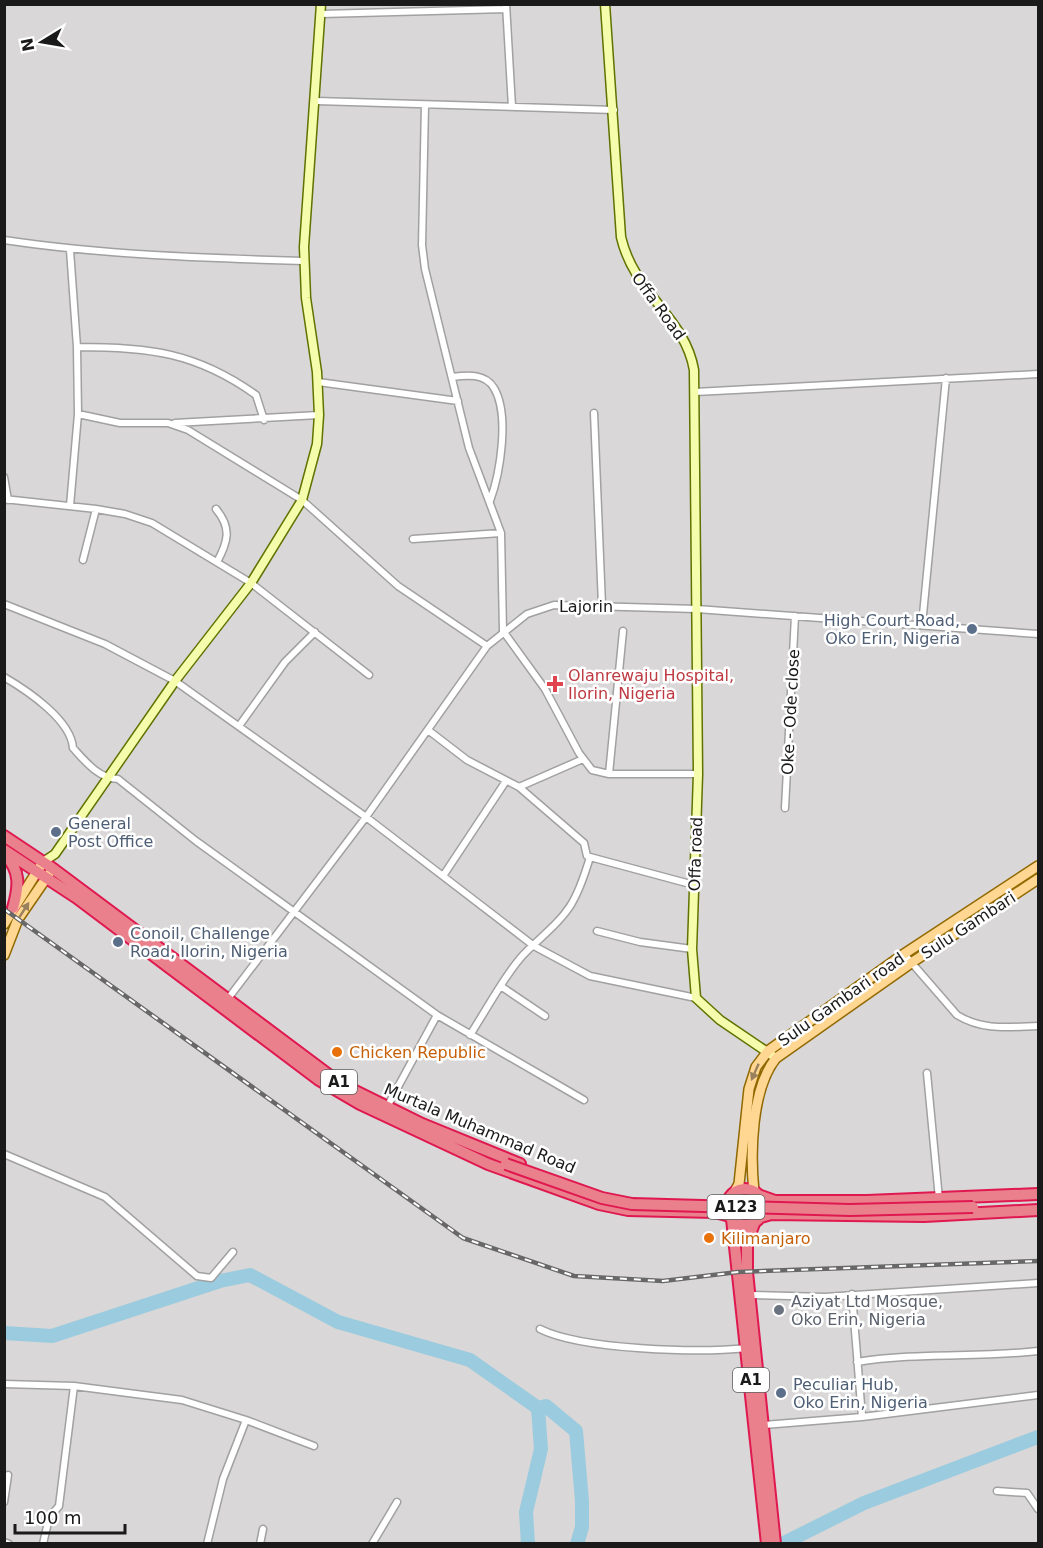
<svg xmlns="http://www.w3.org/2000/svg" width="1043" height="1548" font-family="'DejaVu Sans',sans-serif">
<rect width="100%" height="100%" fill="#ede9df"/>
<path fill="#d9d7d7" d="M5 5H1038V1543H5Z"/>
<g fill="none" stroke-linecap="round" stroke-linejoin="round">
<path stroke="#9bcbdf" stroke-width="14" d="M4 1333 52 1336 220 1281 250 1275 338 1322 470 1360 538 1408 546 1406 576 1431 582 1501V1527L577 1544
M528 1544 526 1512 541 1449 538 1408
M782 1544 864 1503 1038 1437"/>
<g stroke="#a1a1a1" stroke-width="9">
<path id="street" d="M506 4 512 107
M321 14 506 9
M316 101 614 110
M425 105 422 245 425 269 469 448 501 533 503 631 545 689 579 753 592 770 609 774H698
M4 240C104 255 204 258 304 261
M70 250 77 347 78 414 70 506
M77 347C148 347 196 352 256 395L264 420
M452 377C467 375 485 373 494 388 510 415 500 474 490 501
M318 382 458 401
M695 392 1038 374
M594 413 602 605
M78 414 120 423H168L188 430 302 500 398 586 487 646 366 817 227 1000
M175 423 319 415
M4 477 8 500
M4 499 96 509 125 514 152 523 251 583 369 675
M216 509C232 528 228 542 217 562
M413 539 501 533
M83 560 96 509
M4 604 105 644 175 681 366 817 534 946 590 976 696 998
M922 625 946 378
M487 646 527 614 554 605 697 609 1038 634
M4 677C28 691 71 720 73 748 86 762 98 778 118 779L196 841 437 1015 584 1100
M239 726 285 662 315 632
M428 730 467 760 519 787 584 843 587 856 590 857C574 911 566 914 527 951 509 968 485 1012 470 1035
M609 774 623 631
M519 787 583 759
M785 808 795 616
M590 857 694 885
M443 876 506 781
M597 931 640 942 692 949
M904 954 957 1015C983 1031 1009 1027 1038 1026
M502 987 545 1016
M927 1073 939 1199
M387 1107 437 1015
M4 1154 105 1197 197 1276 211 1278 233 1252
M852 1294 862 1417
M750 1295 825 1297 1038 1283
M540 1329C582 1350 699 1353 747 1348
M857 1362C917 1352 978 1358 1038 1351
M4 1384 74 1386 182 1400 246 1420 314 1446
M764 1425 862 1417 1038 1395
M997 1491 1027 1493 1038 1509
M4 1502 8 1475
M4 1542 9 1544
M43 1544 49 1518 59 1506 74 1386
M207 1544 223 1479 246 1420
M260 1544 263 1529
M372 1544 397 1502"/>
</g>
<g stroke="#607300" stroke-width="11">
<path id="secondary" d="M605 4 621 237C634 294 685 317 694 370L698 774 692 949 696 998 720 1020 776 1058
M43 862 55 854 175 681 251 583 302 500 317 444 319 415 317 372 306 298 304 247 321 4"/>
</g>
<g stroke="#916900" stroke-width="12">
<path id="primary" d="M4 924 43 862
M4 955 18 919 49 874
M754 1192C750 1154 751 1089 776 1058L911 963 1038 879
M734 1193 739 1184 749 1089 756 1067 768 1051 904 954 1038 866"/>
</g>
<g stroke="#df1850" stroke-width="14">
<path id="highway" d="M4 836 52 868 341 1084 422 1124 520 1164
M4 850 77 898 319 1080 360 1104 488 1164 599 1204 628 1210 715 1212 730 1216
M5 855C21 871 19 887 13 908
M727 1207a18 18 0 1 1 36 0a18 18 0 1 1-36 0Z
M758 1195 775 1201H867L1038 1194
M758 1218 771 1214 924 1216 1038 1210
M732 1219 767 1544
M755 1221 747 1242V1272L775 1544"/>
</g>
<use href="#street" stroke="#fff" stroke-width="6"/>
<use href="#secondary" stroke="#f5fdac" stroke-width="8"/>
<use href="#primary" stroke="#ffd692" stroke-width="9"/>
<use href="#highway" stroke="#eb808d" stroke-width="10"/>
<g stroke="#686868" stroke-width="4.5">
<path id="rail" d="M4 909 463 1238 574 1276 663 1281 738 1272 1038 1261"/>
</g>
<use href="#rail" stroke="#fff" stroke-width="2" stroke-dasharray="7" stroke-linecap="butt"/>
<g stroke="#df1850" stroke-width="14" stroke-linecap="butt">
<path id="highway-bridge" d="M506 1164 602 1198 632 1204 850 1210 973 1207"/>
</g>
<use href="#highway-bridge" stroke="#eb808d" stroke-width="10"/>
</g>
<defs><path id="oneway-solid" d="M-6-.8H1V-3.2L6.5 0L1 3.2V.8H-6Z" transform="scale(1.5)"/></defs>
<g fill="#98815c">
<use href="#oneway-solid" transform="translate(24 910) rotate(-57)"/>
<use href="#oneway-solid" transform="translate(755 1072) rotate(114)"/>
</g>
<g fill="#5c6f8a" stroke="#fff" stroke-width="2">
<circle cx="972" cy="629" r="6"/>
<circle cx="56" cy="832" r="6"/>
<circle cx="118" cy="942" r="6"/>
<circle cx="781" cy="1393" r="6"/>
</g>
<path fill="#e0444e" stroke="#fff" stroke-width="2" d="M552 675h6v6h6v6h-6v6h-6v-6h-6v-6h6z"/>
<g fill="#e8710a" stroke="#fff" stroke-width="2">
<circle cx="337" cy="1052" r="6"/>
<circle cx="709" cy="1238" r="6"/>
</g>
<circle fill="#6b7280" stroke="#fff" stroke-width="2" cx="779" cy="1310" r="6"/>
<g text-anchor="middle" stroke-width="5" stroke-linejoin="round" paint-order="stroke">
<g fill="#fff" stroke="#5f5f5f" stroke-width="1.5">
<rect x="321" y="1070" width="36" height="24" rx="4.5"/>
<rect x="707.5" y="1195" width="57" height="24" rx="4.5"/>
<rect x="733" y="1368" width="36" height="24" rx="4.5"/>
</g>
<g font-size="15" font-weight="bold" fill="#1a1a1a">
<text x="339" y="1087">A1</text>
<text x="736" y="1212">A123</text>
<text x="751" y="1385">A1</text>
</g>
<g font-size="16" fill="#1a1a1a" stroke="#fff">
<text transform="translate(659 306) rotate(54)" y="6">Offa Road</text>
<text x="586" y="612">Lajorin</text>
<text transform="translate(790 712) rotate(-87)" y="6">Oke - Ode close</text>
<text transform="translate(695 854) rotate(-88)" y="6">Offa road</text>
<text transform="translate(968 925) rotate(-33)" y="6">Sulu Gambari</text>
<text transform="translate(841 999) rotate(-35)" y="6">Sulu Gambari road</text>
<text transform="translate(480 1128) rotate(23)" y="6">Murtala Muhammad Road</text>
</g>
<g font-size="16" fill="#4e5e75" stroke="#fff" text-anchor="start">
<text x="960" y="626" text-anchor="end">High Court Road,<tspan x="960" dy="18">Oko Erin, Nigeria</tspan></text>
<text x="68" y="829">General<tspan x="68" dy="18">Post Office</tspan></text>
<text x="130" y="939">Conoil, Challenge<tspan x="130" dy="18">Road, Ilorin, Nigeria</tspan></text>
<text x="793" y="1390">Peculiar Hub,<tspan x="793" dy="18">Oko Erin, Nigeria</tspan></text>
</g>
<g font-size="16" fill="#be3a42" stroke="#fff" text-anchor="start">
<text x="568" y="681">Olanrewaju Hospital,<tspan x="568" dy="18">Ilorin, Nigeria</tspan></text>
</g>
<g font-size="16" fill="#c56008" stroke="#fff" text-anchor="start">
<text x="349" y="1058">Chicken Republic</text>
<text x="721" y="1244">Kilimanjaro</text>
</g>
<g font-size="16" fill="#5b616d" stroke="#fff" text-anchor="start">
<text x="791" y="1307">Aziyat Ltd Mosque,<tspan x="791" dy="18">Oko Erin, Nigeria</tspan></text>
</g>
</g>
<rect width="1043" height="1548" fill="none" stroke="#1a1a1a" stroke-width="12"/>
<g transform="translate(42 42) rotate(259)" stroke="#ffffff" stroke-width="4.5" paint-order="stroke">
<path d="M0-4.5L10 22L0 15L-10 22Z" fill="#1a1a1a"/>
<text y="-9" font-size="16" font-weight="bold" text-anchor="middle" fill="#1a1a1a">N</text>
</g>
<path d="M15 1524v9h110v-9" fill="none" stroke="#1a1a1a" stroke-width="3"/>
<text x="24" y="1524" font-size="18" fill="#1a1a1a" stroke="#ffffff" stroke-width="4.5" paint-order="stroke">100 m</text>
</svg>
